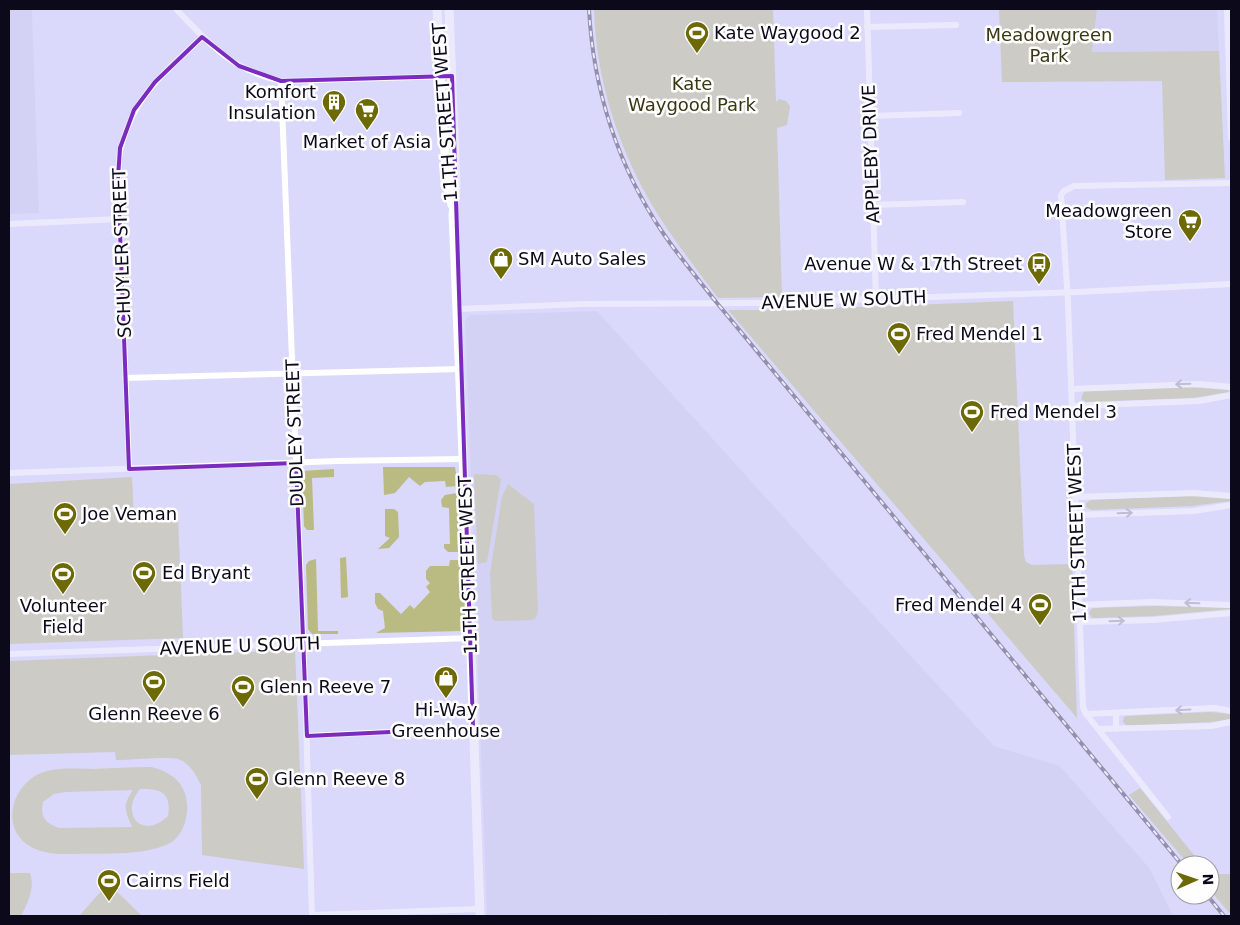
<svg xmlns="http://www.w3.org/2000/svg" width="1240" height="925" font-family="'DejaVu Sans',sans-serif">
<rect width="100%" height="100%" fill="#dad8fb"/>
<path fill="#cbc9ee" d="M9 9H32L39 213 9 214Z
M1097 9H1217L1219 51 1092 52Z
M597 311 815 552 994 746 1060 766 1150 869 1173 916H669L668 914 487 916 465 320 469 315Z"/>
<path fill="#baba83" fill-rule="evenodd" d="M594 9H773L776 102 779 99 786 101 790 106 787 125 777 128 782 297 718 298C699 272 679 247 662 221 621 158 596 83 594 9Z
M999 9H1097L1092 52 1219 51 1225 178 1165 180 1162 81 1002 82Z
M1013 301 1024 555 1026 562 1032 565 1072 564 1077 718 728 310H782Z
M1186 387 1228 390 1229 392 1192 398 1086 402 1081 399 1083 393 1085 391Z
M383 467H455L458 486 446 487 445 481 425 482 420 486 409 477 395 493 384 495Z
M334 469V477L312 478 314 530H307L304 526 302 471Z
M474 474 496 475 501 479 487 562 478 564Z
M132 477 134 517 178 515 183 638 9 644V484Z
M508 484 534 504 538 611 536 618 532 620 495 621 492 618 490 574 502 496Z
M457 493 459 552H448L444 548V544H450L449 508 442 507 441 500 445 495Z
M1191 496 1231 499V501L1192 506 1091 510 1086 507V503L1091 500Z
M385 509H394L398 512 399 537 389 548 378 549 390 538 385 536Z
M346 557 348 597 341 598 340 558Z
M316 559 318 631H338V634H312L308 629 306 565 309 561Z
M450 560H459L470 624 462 631 376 633 385 628 383 611 378 609 375 603V593H380L401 614 410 605 414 609 430 592 426 587 430 583 426 579V571L430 566H449Z
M1153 606 1231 608V609L1154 616 1095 618H1092L1089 613 1091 609 1094 608Z
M295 650 304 869 202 855 201 785C196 775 190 763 178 759 170 756 127 760 116 760L115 752 9 755V661Z
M1211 712 1231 714V719L1211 722 1127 726 1123 722 1124 717 1127 716Z
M151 767C167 771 182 779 186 797 190 814 184 838 166 845 139 856 101 853 72 854 58 854 44 854 31 847 2 831 9 792 35 776 52 766 75 769 94 769 113 768 132 767 151 767ZM140 789C161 788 172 793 168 816 142 841 119 814 140 789ZM133 790C122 806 125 810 132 827L59 828C45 823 40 817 43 802L54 794 65 792Z
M1140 788 1202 865H1189L1129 795Z
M9 873H30C35 888 28 903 21 916H9Z
M1210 874H1231V915L1210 890Z
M103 889H114L142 916H79Z"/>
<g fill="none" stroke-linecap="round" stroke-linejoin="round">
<path stroke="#fff" stroke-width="6" d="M176 9C209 44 232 70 281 81L452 76
M867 9 876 299
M1227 9 1231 138
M867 27 956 25
M281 81 305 688 312 916
M871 116 959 113
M873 205 963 202
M9 224 119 219
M457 309 584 304 766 303 1078 292 1231 284
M125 378 460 369
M1071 389 1199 384 1231 387
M1072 406 1199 401 1231 395
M129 469 118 178C119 168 118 156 121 147 134 95 165 72 202 37
M9 473 337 461 463 459
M1076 497 1194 493 1231 496
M1077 515 1194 511 1231 505
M1079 605 1152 602 1231 605
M1080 622 1153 620 1231 613
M9 654 471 638
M1116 713V729
M1086 714 1215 708 1231 711
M1099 729 1211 726 1231 722
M307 736 473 728
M1168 817 1086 714 1083 707 1068 302 1061 195 1064 191 1074 186 1231 183
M312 915 480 909"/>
<path stroke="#fff" stroke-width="9" d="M437 9 443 131 448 188 452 205
M449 9 456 187 453 214 470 624 480 916"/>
<g stroke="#3c394f" stroke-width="4">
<path id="rail" d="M589 9C593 89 618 167 663 233 680 258 699 280 717 303L1182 865
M1207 895 1224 916"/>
</g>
<use href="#rail" stroke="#fefefe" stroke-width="2" stroke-dasharray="5.5" stroke-linecap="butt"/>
</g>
<defs><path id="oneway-shaft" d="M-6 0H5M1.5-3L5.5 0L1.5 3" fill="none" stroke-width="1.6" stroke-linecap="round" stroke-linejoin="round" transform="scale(1.25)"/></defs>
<g stroke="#9e9da4">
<use href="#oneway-shaft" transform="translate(1183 384) rotate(178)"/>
<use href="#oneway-shaft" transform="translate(1125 513) rotate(-2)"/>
<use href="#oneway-shaft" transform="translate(1192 603) rotate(-178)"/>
<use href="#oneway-shaft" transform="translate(1117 621) rotate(-2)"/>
<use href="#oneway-shaft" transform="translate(1183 710) rotate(177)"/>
</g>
<path d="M0 0H1240V925H0ZM202 37 239 66 281 81 452 76 473 728 307 736 296 463 129 469 118 178 120 148 134 110 155 82Z" fill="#dad8fb" fill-opacity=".55" fill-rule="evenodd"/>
<path fill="none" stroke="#7b2cbf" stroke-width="4" stroke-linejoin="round" d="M202 37 239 66 281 81 452 76 473 728 307 736 296 463 129 469 118 178 120 148 134 110 155 82Z"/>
<defs>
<g id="stadium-pin" transform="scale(1.25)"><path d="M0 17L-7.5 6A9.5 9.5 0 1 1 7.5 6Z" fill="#6d6a06" stroke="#fefefe"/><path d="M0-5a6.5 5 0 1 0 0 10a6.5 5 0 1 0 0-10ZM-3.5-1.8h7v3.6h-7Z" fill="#fff"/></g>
<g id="building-pin" transform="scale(1.25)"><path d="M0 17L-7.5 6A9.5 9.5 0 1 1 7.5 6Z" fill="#6d6a06" stroke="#fefefe"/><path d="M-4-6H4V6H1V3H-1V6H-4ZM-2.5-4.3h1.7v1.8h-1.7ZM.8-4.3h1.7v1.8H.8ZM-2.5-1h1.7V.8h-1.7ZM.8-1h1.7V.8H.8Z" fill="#fff"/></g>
<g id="supermarket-pin" transform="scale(1.25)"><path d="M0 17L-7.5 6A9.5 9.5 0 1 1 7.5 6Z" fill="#6d6a06" stroke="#fefefe"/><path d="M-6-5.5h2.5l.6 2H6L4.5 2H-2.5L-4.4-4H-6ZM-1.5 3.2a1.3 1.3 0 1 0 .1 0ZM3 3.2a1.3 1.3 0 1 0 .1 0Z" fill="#fff"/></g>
<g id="shop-pin" transform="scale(1.25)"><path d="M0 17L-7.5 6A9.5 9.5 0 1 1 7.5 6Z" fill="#6d6a06" stroke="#fefefe"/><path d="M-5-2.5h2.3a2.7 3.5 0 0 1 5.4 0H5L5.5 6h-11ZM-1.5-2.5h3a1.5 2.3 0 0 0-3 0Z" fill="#fff"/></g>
<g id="bus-pin" transform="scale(1.25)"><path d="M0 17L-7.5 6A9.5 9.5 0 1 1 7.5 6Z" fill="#6d6a06" stroke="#fefefe"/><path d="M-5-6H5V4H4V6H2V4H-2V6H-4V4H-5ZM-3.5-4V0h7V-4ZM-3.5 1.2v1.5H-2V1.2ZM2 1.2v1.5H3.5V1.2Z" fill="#fff"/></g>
</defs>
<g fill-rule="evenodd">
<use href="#stadium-pin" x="697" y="33"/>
<use href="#building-pin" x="334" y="102"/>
<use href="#supermarket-pin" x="367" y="110"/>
<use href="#supermarket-pin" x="1190" y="221"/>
<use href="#shop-pin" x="501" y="259"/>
<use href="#bus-pin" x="1039" y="264"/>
<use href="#stadium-pin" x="899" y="334"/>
<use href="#stadium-pin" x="972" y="412"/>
<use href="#stadium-pin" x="65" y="514"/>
<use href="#stadium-pin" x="144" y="573"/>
<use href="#stadium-pin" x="63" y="574"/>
<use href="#stadium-pin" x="1040" y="605"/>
<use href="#shop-pin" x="446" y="678"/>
<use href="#stadium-pin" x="154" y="682"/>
<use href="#stadium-pin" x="243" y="687"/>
<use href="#stadium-pin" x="257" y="779"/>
<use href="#stadium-pin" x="109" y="881"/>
</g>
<g text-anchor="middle" stroke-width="5" stroke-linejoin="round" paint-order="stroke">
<g font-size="18" fill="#0c091b" stroke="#fefefe" text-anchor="start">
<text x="714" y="39">Kate Waygood 2</text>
<text x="316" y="98" text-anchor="end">Komfort<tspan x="316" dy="21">Insulation</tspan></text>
<text x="367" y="148" text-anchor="middle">Market of Asia</text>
<text x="1172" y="217" text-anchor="end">Meadowgreen<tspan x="1172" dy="21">Store</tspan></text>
<text x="518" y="265">SM Auto Sales</text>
<text x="1022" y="270" text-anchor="end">Avenue W &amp; 17th Street</text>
<text x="916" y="340">Fred Mendel 1</text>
<text x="990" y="418">Fred Mendel 3</text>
<text x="82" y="520">Joe Veman</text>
<text x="162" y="579">Ed Bryant</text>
<text x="1022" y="611" text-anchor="end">Fred Mendel 4</text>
<text x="63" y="612" text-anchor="middle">Volunteer<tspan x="63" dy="21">Field</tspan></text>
<text x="260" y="693">Glenn Reeve 7</text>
<text x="446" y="716" text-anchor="middle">Hi-Way<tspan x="446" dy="21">Greenhouse</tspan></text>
<text x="154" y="720" text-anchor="middle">Glenn Reeve 6</text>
<text x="274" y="785">Glenn Reeve 8</text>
<text x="126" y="887">Cairns Field</text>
</g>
<g font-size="18" fill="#383713" stroke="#fefefe">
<text x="1049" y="41">Meadowgreen<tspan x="1049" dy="21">Park</tspan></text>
<text x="692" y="90">Kate<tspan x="692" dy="21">Waygood Park</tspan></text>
</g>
<g font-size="18" fill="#0c091b" stroke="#fefefe">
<text transform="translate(445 112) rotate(-94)" y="6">11TH STREET WEST</text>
<text transform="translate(871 154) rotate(-92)" y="6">APPLEBY DRIVE</text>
<text transform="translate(122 253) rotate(-92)" y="6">SCHUYLER STREET</text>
<text transform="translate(844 300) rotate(-2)" y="6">AVENUE W SOUTH</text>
<text transform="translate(295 433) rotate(-92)" y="6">DUDLEY STREET</text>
<text transform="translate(1077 533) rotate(-92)" y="6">17TH STREET WEST</text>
<text transform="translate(468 565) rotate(-92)" y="6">11TH STREET WEST</text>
<text transform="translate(240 646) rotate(-2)" y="6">AVENUE U SOUTH</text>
</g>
</g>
<rect width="1240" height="925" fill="none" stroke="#0c091b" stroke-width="20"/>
<g transform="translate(1195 880) rotate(88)"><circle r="24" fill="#fefefe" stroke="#9d9ca3"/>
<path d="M0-4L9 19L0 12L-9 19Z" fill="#6d6a06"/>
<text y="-8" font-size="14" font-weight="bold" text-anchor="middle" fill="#0c091b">N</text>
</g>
</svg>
